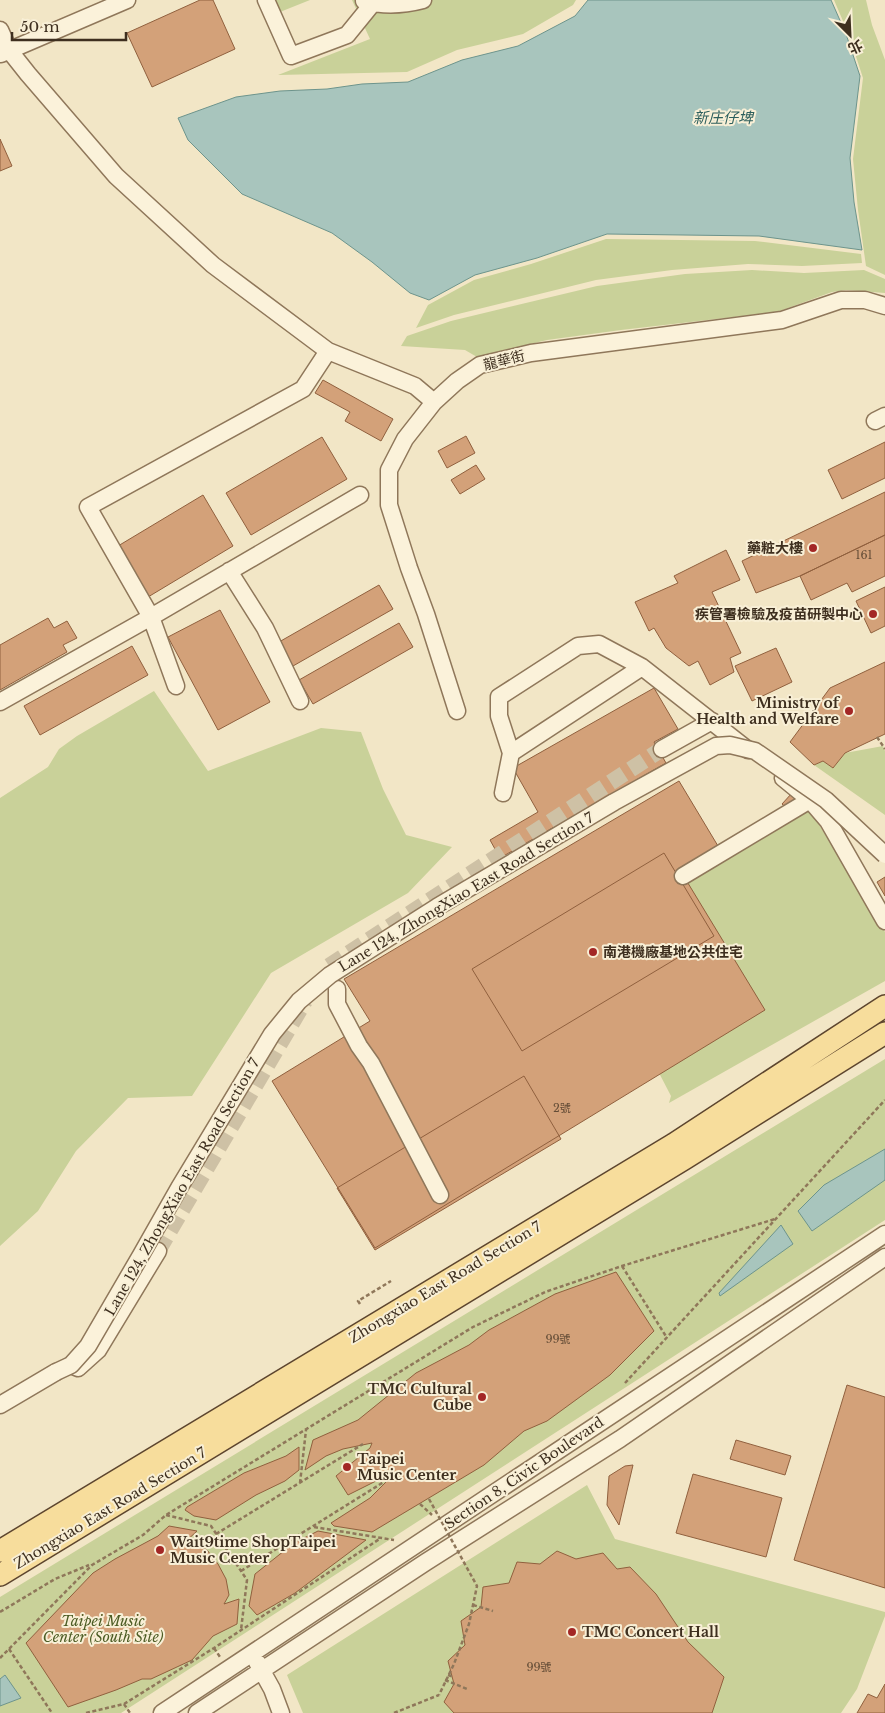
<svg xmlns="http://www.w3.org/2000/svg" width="885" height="1713" font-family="'Libre Baskerville','Noto Sans TC',serif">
<rect width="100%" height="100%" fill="#f2e6c6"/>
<path fill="#c9d199" d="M273 0H310L280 12Z
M352 0H576L573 5 523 34 457 50 407 72 278 75 370 39Z
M834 0H866L872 25 885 60V275L866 266 858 210 853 159 863 78 849 35Z
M606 239 755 241 861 254 862 263 802 266 748 264 672 270 596 280 454 315 416 328 428 305 474 280 531 264Z
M752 270 804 273 864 270 885 279V293L846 290 832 292 777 312 621 330 547 340 477 357 465 350 401 346 407 336 451 321 597 286 685 274Z
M154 691 208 771 321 728 361 732 383 789 406 835 452 847 408 893 271 973 192 1096 128 1098 76 1151 38 1211 0 1246V798L48 767 59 749 77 736Z
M883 746 885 751V815L814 765 823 761 833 768 845 753Z
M810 810 885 932V981L669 1103 671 1096 658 1071 680 870Z
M885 1059V1220L121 1713H0V1597Z
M587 1485 615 1539 885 1612V1616L857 1689 841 1713H303L287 1675Z"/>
<path fill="#a8c5bd" stroke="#6d948c" d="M588 0H831L846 34 860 76 850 158 854 202 862 250 759 236 607 234 537 258 475 275 429 300 410 293 372 262 332 233 242 194 188 140 178 118 236 97 280 91 327 89 362 84 408 82 462 60 518 46 575 16Z
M885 1149V1180L812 1231 798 1211 824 1185Z
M781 1225 793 1244 720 1296 719 1293Z
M5 1675 21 1698 0 1706V1679Z"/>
<path fill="#d3a179" stroke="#90603e" d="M200 0H213L235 49 152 87 127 33Z
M0 139 12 166 0 171Z
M323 380 393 419 381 441 345 421 350 412 315 393Z
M466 436 475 453 447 468 438 451Z
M322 437 347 479 251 535 226 493Z
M885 442V478L842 499 828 470Z
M476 465 485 479 460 494 451 480Z
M885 492V535L800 576 756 593 742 561Z
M203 495 233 546 148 597 118 546Z
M885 535V576L852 592 847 583 811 600 800 576Z
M726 550 740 580 712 592 741 653 730 658 734 672 710 685 698 661 689 666 666 648 654 628 649 631 635 602 678 583 674 576Z
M379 585 393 609 293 666 279 642Z
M885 587V626L871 633 856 601Z
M220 610 270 702 218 730 168 637Z
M48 618 54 628 67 621 77 638 63 645 67 652 0 690V645Z
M399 623 413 647 313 704 299 680Z
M132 646 148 675 40 735 24 706Z
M776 648 792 682 752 701 735 666Z
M885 662V734L845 753 833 768 823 761 814 765 790 742 830 688Z
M654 688 678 729 654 742 666 763 500 858 490 840 538 812 513 768Z
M679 781 718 846 680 870 765 1010 375 1248 272 1081 370 1021 344 979Z
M792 793 804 805 795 815 782 804Z
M664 853 714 936 522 1051 472 969Z
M885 877V896L877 882Z
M524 1076 561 1139 375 1250 337 1188Z
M616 1272 654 1331 610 1375 547 1421 524 1431 484 1465 372 1532 334 1526 331 1523 370 1498 391 1477 388 1475 348 1495 336 1476 370 1448 372 1443 343 1449 326 1456 305 1470 313 1440 358 1420 416 1373 469 1345 489 1330 555 1294Z
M847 1385 885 1397V1588L794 1560Z
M736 1440 791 1456 785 1475 730 1459Z
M299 1447V1470L285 1481 256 1495 216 1520 194 1516 185 1510 187 1507 244 1473 286 1456Z
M633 1465 619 1525 607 1505 609 1476 625 1466Z
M693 1474 782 1498 766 1557 676 1533Z
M169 1526 197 1531 183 1544 193 1543 207 1550 218 1564 226 1579 229 1595 224 1604 239 1599 237 1624 213 1636 192 1660 151 1679H142L116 1690 68 1707 26 1643 93 1573 115 1559 158 1536Z
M318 1531 366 1540 295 1593 257 1615 249 1606 255 1574 294 1543Z
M557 1551 576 1559 603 1553 617 1569 630 1567 656 1594 688 1642 724 1677 712 1713H454L444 1702 454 1684 448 1661 465 1645 461 1621 481 1607 483 1587 509 1583 517 1562 540 1564Z
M885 1684V1713H857L868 1694 877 1698Z"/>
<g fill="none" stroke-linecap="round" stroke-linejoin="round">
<path stroke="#cec1a5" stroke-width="16" stroke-dasharray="16 8" stroke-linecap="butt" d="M329 966 662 749
M158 1251 305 1001"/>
<g stroke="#8f775a" stroke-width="19">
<path id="minor" d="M266 0 291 56 347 35 373 3
M364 1C383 6 404 5 423 0
M0 30 9 50 28 74 116 176 213 265 328 351 415 386 434 402
M1 54 127 0
M875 421 885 416
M229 571 265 628 300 701
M176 686 151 617 360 495
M0 702 151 617 88 507 303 389 328 351
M457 711 426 614 409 568 389 505V470L405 439 434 402 457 381 480 365 531 353 782 320 841 300H865L885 306
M662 749 712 721
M511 753 642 667
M783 778 810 800
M503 793 511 753 499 716V697L578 646 599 644 642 667 748 750
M683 876 810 800 828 821 885 921
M337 989V1004L359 1046 371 1063 440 1195
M71 1365 78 1368 98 1350 158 1251
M0 1405 56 1372
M257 1662 272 1689 281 1713
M162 1713 885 1234
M197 1713 426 1562 620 1439 885 1257"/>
</g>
<g stroke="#5d452e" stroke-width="24">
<path id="major" d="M0 1551 674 1144 885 1006
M0 1575 684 1159 885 1033"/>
</g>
<path stroke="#8f775a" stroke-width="2.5" stroke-dasharray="4 2.5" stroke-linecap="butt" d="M877 737 885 749
M622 1266 667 1338
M360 1304 358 1301 391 1281
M625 1383 885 1100
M300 1483 306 1430
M420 1504 432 1515
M166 1515 211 1526 247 1580 241 1630
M314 1527 394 1540
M216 1534 363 1444
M241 1571 387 1480
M473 1605 493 1611
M0 1612 55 1579 89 1565
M214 1648 220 1657
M9 1649 52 1713
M0 1658 92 1565 143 1535 166 1515 473 1327 545 1292 622 1266 775 1219
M448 1675 454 1677
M445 1680 467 1689
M124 1704 130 1713
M86 1713 124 1704 214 1648 381 1538
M394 1713 439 1695"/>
<use href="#minor" stroke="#fbf2da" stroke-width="16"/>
<use href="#major" stroke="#f7dd9c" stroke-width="21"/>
<g stroke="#8f775a" stroke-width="19" stroke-linecap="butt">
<path id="minor-bridge" d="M56 1372 71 1365 88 1346 141 1255 179 1188 272 1034 299 1001 330 975 437 907 614 802 716 746 730 745 755 751 826 800 885 855"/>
</g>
<path stroke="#8f775a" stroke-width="2.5" stroke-dasharray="4 2.5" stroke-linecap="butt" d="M429 1499 477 1586 469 1624 454 1664 439 1695"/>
<use href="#minor-bridge" stroke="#fbf2da" stroke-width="16"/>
</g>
<g fill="#a32725" stroke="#f8efd6" stroke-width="2">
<circle cx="813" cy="548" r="5"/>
<circle cx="873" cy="614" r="5"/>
<circle cx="849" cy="711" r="5"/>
<circle cx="593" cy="952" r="5"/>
<circle cx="482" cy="1397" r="5"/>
<circle cx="347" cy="1467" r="5"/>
<circle cx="160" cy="1550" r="5"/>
<circle cx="572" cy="1632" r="5"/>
</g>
<g text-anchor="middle" stroke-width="4" stroke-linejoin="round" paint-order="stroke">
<g font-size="11" fill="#634c36">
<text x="864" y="559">161</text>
<text x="562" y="1112">2號</text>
<text x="558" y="1343">99號</text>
<text x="539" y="1671">99號</text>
</g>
<g font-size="14" fill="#3e2f1f" stroke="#f8efd6">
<text transform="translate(504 360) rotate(-14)" y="5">龍華街</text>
<text transform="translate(466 892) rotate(-31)" y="5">Lane 124, ZhongXiao East Road Section 7</text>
<text transform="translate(182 1187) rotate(-60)" y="5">Lane 124, ZhongXiao East Road Section 7</text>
<text transform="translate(445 1282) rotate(-31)" y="5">Zhongxiao East Road Section 7</text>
<text transform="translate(524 1473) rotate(-34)" y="5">Section 8, Civic Boulevard</text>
<text transform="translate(110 1508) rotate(-31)" y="5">Zhongxiao East Road Section 7</text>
</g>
<g font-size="14" font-weight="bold" fill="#3e2f1f" stroke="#f8efd6" text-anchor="end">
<text x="803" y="553">藥粧大樓</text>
<text x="863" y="619">疾管署檢驗及疫苗研製中心</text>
<text x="839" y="708">Ministry of<tspan x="839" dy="16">Health and Welfare</tspan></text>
<text x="603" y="957" text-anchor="start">南港機廠基地公共住宅</text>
<text x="472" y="1394">TMC Cultural<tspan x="472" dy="16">Cube</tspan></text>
<text x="357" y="1464" text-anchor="start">Taipei<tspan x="357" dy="16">Music Center</tspan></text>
<text x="170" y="1547" text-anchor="start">Wait9time ShopTaipei<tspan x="170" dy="16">Music Center</tspan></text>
<text x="582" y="1637" text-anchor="start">TMC Concert Hall</text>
</g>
<g font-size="14" font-style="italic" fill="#4c5c24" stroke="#f8efd6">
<text x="103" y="1626">Taipei Music<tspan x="103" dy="16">Center (South Site)</tspan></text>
</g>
<g font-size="15" font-style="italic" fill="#2d5f5d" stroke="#f8efd6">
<text x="723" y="123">新庄仔埤</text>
</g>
</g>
<g transform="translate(850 35) rotate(156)" stroke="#f8efd6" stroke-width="4" paint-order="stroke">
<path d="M0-4L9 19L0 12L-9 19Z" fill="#3e2f1f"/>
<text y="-8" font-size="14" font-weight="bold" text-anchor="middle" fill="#3e2f1f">北</text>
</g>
<path d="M12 32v8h114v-8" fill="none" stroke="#3e2f1f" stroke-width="2.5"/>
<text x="20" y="32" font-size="15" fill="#3e2f1f" stroke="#f8efd6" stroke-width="4" paint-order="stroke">50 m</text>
</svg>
